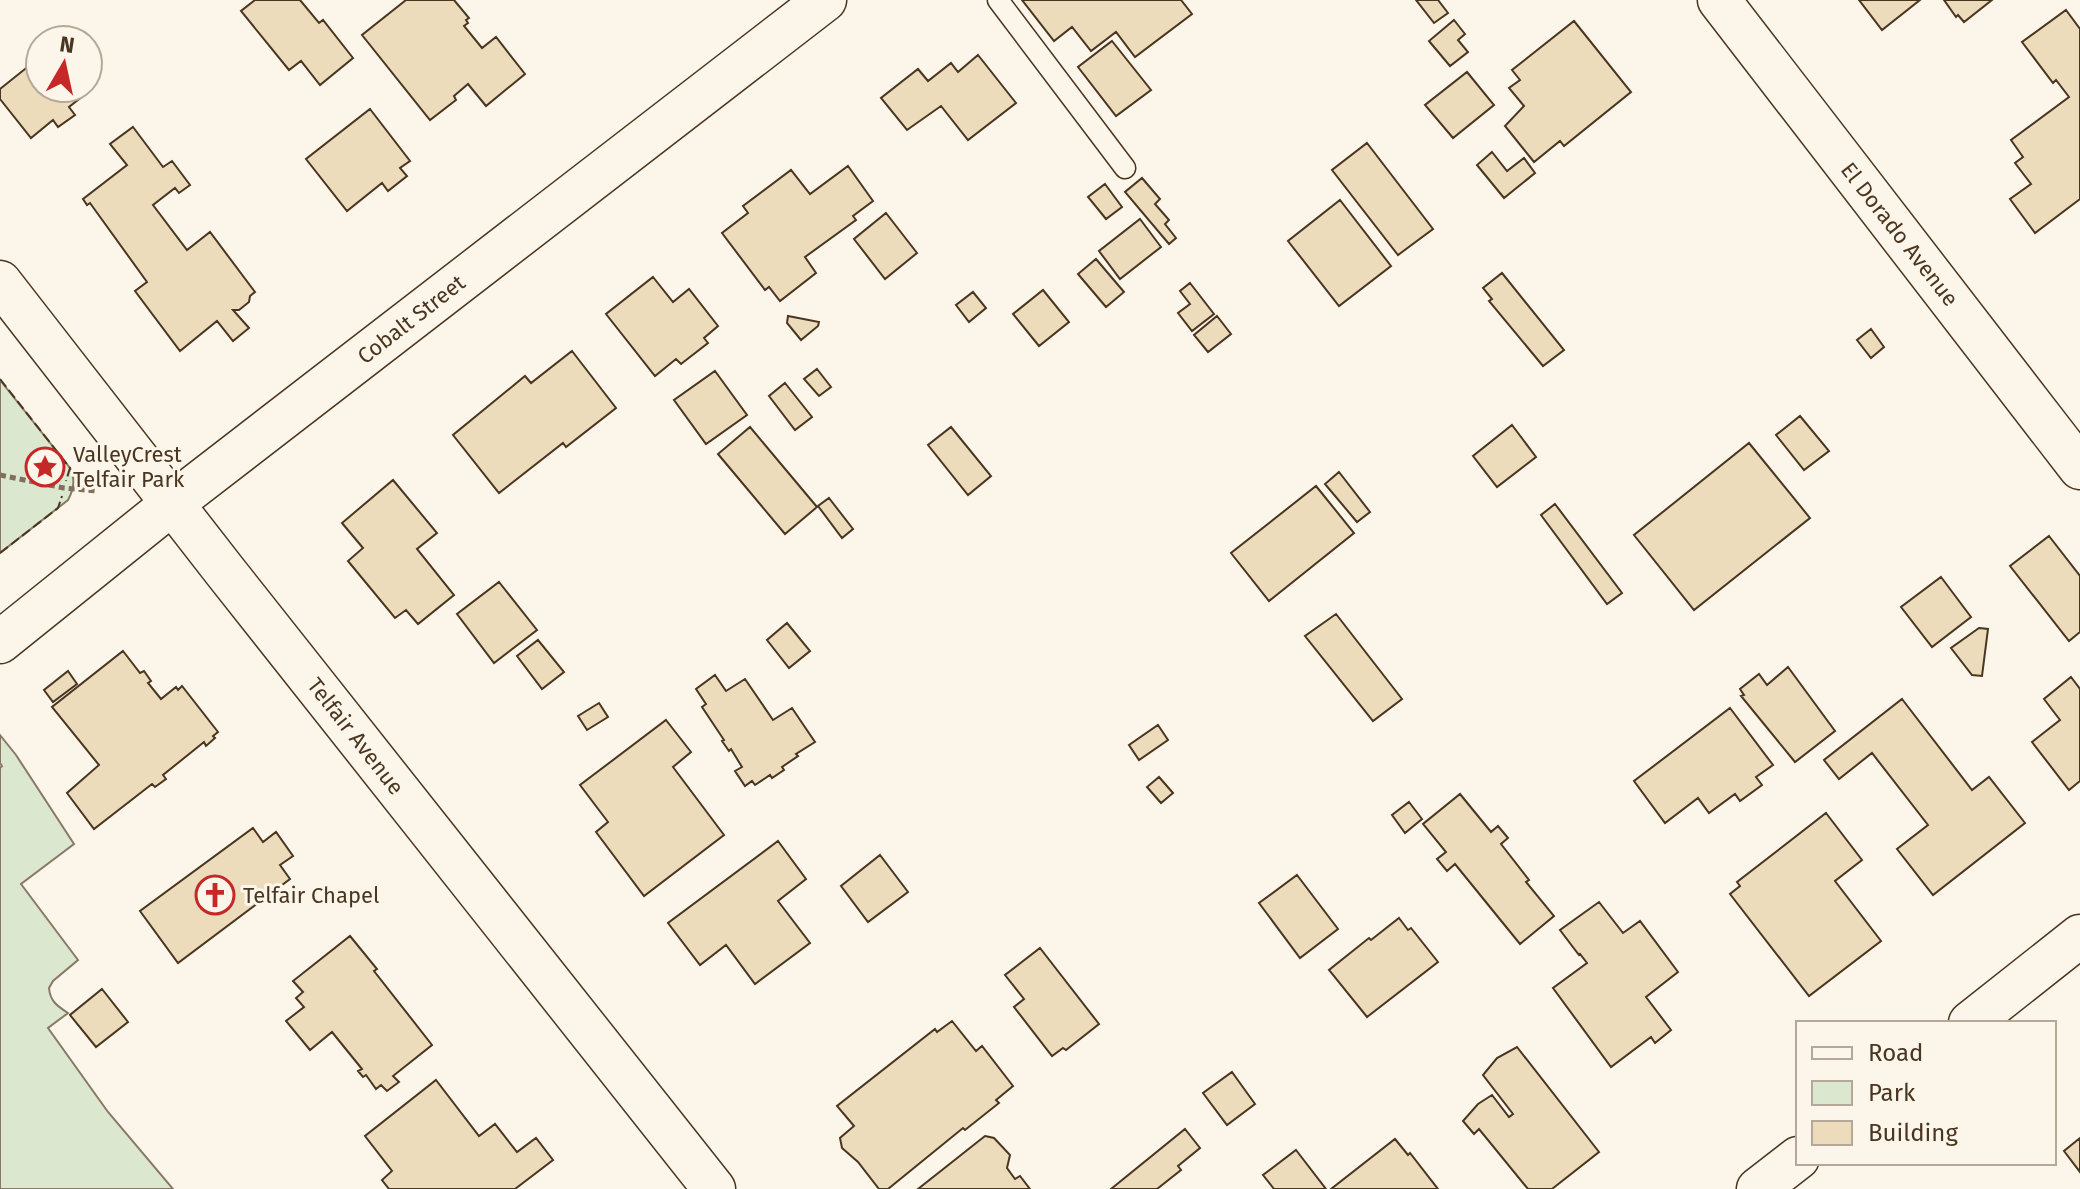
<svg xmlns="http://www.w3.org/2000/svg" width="2080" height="1189" font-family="'Fira Sans',sans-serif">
<rect width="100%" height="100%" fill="#fbf6e9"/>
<path fill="#dce7d0" stroke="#887966" stroke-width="2" d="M0 380 70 468C76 479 74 489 68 500L0 553Z
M0 735 16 755 74 844 21 884 78 960 53 981 49 988C50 1001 57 1006 68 1013L48 1028 108 1112 173 1189H0V768L2 766 0 763Z"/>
<path fill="#ecdcbc" stroke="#4a3520" stroke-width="2" d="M255 0H300L319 23 323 20 353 58 320 85 301 61 289 70 241 11Z
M406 0H454L469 18 466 20 468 23 464 26 482 48 496 37 525 74 486 106 468 84 454 96 456 100 430 120 362 35Z
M1022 0H1181L1192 14 1135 57 1116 32 1091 51 1072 27 1054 41Z
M1416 0H1438L1448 13 1434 23Z
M1859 0H1920L1882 30Z
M1944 0H1992L1964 22 1958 15 1956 17Z
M2066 10 2080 29V199L2035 233 2010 199 2031 184 2015 163 2023 157 2011 140 2069 97 2056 80 2053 83 2022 42Z
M1454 20 1465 34 1458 40 1468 52 1450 66 1429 41Z
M1574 21 1631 92 1564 146 1560 141 1534 162 1505 126 1524 106 1509 88 1520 80 1512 70Z
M1112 41 1151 90 1116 116 1078 67Z
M978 55 1016 103 968 140 941 106 907 130 881 98 918 69 928 81 951 63 958 72Z
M40 57V88H81L79 89 83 96 69 107 75 115 58 127 53 120 31 138 0 99V89Z
M1467 72 1494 105 1453 138 1425 105Z
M370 109 410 161 400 168 407 176 388 191 382 183 347 211 306 159Z
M133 127 163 167 172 161 190 185 179 193 175 188 153 205 187 250 210 232 255 292 250 296 249 302 239 310H233L249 328 233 341 217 321 180 351 135 291 147 282 90 203 87 205 83 199 127 165 110 144Z
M1367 143 1433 229 1398 255 1332 170Z
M1492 152 1507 171 1524 158 1535 173 1504 198 1477 165Z
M848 166 873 201 853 216 856 220 805 257 816 273 780 301 769 287 765 290 722 233 748 213 743 206 791 170 810 194Z
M1142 178 1160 199 1155 204 1169 220 1165 224 1176 238 1169 244 1125 192Z
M1105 184 1122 207 1106 219 1088 197Z
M1340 200 1391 266 1339 306 1288 241Z
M886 213 917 253 885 279 854 239Z
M1140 219 1161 247 1120 279 1099 251Z
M1096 259 1124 292 1106 307 1078 274Z
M1502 273 1564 350 1543 366 1489 301 1492 299 1483 288Z
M653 277 673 302 689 289 718 326 704 338 708 343 681 364 676 359 655 376 606 314Z
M1190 283 1214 314 1192 331 1178 313 1190 304 1180 291Z
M1043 290 1069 322 1039 346 1013 314Z
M973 292 986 308 969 322 956 305Z
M788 316 819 322 818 326 801 340 787 323Z
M1217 316 1231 334 1208 352 1194 335Z
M1871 329 1884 347 1871 358 1857 340Z
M572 351 616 408 566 447 563 443 499 493 453 435 525 376 531 383Z
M817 369 831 387 819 396 804 379Z
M715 371 747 415 706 444 674 400Z
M785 383 812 417 795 430 769 396Z
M1800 416 1829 451 1804 470 1776 435Z
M1512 425 1536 457 1497 487 1473 456Z
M750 427 817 507 785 534 718 454Z
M951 427 991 476 968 495 928 445Z
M1749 443 1810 518 1694 610 1634 535Z
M1339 472 1370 512 1357 522 1325 484Z
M393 480 437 533 417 549 454 595 418 624 406 610 395 618 348 561 363 548 342 523Z
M1316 486 1354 533 1269 601 1231 553Z
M829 498 853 529 842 538 818 506Z
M1555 504 1622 593 1607 604 1541 515Z
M2049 536 2080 576V632L2069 641 2010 566Z
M1941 577 1971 617 1932 647 1901 607Z
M499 582 537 630 494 663 457 614Z
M1336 614 1402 699 1373 721 1305 636Z
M787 623 810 651 789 668 767 640Z
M1979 628 1988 629 1982 676 1972 675 1951 648Z
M538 640 564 672 542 689 517 656Z
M123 651 140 673 144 671 151 681 148 683 161 699 176 687 178 690 182 686 218 732 213 736 215 738 206 746 204 742 163 775 166 779 155 787 152 784 94 829 67 793 99 765 52 707Z
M1788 667 1835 731 1795 762 1741 696 1744 695 1740 689 1759 674 1767 685Z
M68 671 77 684 53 702 44 690Z
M715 675 726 691 745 679 773 720 792 708 815 742 796 754 798 756 782 767 784 770 772 778 770 775 755 785 752 781 745 786 735 771 742 767 731 749 729 751 722 741 724 740 702 707 706 704 696 689Z
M2071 677 2080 689V781L2069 790 2032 742 2060 720 2044 699Z
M1902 699 1972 790 1989 777 2025 823 1933 895 1897 849 1928 825 1872 753 1839 779 1824 760Z
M599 703 608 717 587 730 578 716Z
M1730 708 1773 765 1756 777 1762 785 1740 801 1735 794 1709 813 1698 798 1665 823 1634 781Z
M666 720 691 752 673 767 724 835 644 896 596 832 608 822 580 785Z
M1158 725 1168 740 1139 760 1129 745Z
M1159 777 1173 793 1161 803 1147 787Z
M1460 794 1491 832 1498 826 1508 838 1501 844 1529 880 1526 882 1554 916 1520 944 1455 864 1447 871 1437 859 1446 852 1423 824Z
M1409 802 1422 819 1405 833 1392 815Z
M1826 813 1862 860 1835 881 1881 941 1809 996 1730 894 1740 886 1737 882Z
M253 828 263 842 276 832 293 856 280 865 290 879 178 963 140 911Z
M778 841 806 879 778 901 810 943 755 984 726 945 700 965 668 923Z
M880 855 908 892 868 922 841 886Z
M1297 875 1338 929 1300 958 1259 903Z
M1599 902 1623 933 1640 921 1678 972 1646 997 1671 1030 1655 1043 1651 1037 1611 1067 1553 988 1587 963 1580 954 1579 955 1560 930Z
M1399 918 1408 930 1411 928 1438 962 1367 1017 1329 970 1369 938 1371 940Z
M350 936 377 969 374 971 432 1045 393 1076 399 1082 387 1091 381 1085 376 1089 366 1075 363 1077 358 1071 362 1069 332 1032 310 1050 286 1021 304 1007 296 998 303 992 293 981Z
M1040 948 1099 1024 1066 1050 1063 1048 1052 1056 1014 1007 1024 999 1005 975Z
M102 989 128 1022 96 1047 70 1015Z
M952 1021 976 1051 982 1046 1013 1086 996 1100 999 1103 965 1130 963 1128 888 1189H879L858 1162 842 1148 840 1138 854 1126 837 1106 935 1029 937 1032Z
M1517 1047 1599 1152 1552 1189H1528L1479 1129 1474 1134 1463 1121 1478 1104 1492 1095 1509 1117 1513 1114 1483 1075 1497 1058Z
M1232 1072 1255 1104 1227 1125 1203 1093Z
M436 1080 479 1136 495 1124 517 1152 536 1138 553 1160 515 1189H389L382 1180 392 1171 365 1136Z
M1185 1129 1200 1148 1178 1166 1181 1170 1157 1189H1111Z
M985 1136 994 1138 1010 1155 1007 1168 1015 1179 1020 1176 1030 1189H918Z
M2080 1138V1172L2064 1151Z
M1395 1139 1408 1155 1410 1153 1438 1189H1331Z
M1296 1150 1326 1189H1274L1263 1175Z"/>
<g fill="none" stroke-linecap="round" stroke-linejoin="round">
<g stroke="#4a3520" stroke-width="23">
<path id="service" d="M998 0 1125 168"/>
</g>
<g stroke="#4a3520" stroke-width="45">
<path id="minor" d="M1719 0 2080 468
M0 282 224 570 714 1189
M0 642 173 503 825 0
M1970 1023 2080 936
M1758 1189 1798 1158"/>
</g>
<path stroke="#7f6f5c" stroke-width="5" stroke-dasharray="6 4" stroke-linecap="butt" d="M0 475 64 488 96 491"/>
<use href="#service" stroke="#fbf6e9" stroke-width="20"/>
<use href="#minor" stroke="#fbf6e9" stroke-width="42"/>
<path stroke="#4a3520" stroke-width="2" stroke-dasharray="10 4" stroke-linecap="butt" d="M0 379 70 468 66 481
M0 553 58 508 62 496"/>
</g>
<defs>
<g id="sight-ring" transform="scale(2)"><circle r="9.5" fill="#fbf6e9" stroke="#c62828" stroke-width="1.5"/><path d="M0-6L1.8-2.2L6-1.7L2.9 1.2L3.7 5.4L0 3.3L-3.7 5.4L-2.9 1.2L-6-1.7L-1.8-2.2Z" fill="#c62828"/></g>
<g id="church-ring" transform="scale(2)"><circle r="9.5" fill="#fbf6e9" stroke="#c62828" stroke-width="1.5"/><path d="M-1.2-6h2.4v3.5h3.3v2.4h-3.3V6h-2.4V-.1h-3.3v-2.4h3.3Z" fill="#c62828"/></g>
</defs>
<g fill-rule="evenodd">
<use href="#sight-ring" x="45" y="467"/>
<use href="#church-ring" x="215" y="895"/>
</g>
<g text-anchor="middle" stroke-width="6" stroke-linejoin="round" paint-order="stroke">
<g font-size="22" fill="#4a3520" stroke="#fbf6e9">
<text transform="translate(1900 234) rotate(52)" y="8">El Dorado Avenue</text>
<text transform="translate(411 319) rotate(-38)" y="8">Cobalt Street</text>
<text transform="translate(356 736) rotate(52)" y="8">Telfair Avenue</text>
</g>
<g font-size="22" fill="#4a3520" stroke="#fbf6e9" text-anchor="start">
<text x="73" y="462">ValleyCrest<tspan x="73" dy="25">Telfair Park</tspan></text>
<text x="243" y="903">Telfair Chapel</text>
</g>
</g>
<rect x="1796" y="1021" width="260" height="144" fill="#fbf6e9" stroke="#b4a999" stroke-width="2"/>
<rect x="1812" y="1047" width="40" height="12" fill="#fbf6e9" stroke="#b4a999" stroke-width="2"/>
<text x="1868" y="1061" font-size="24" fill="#4a3520">Road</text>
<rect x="1812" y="1081" width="40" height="24" fill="#dce7d0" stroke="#b4a999" stroke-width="2"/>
<text x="1868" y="1101" font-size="24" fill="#4a3520">Park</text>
<rect x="1812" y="1121" width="40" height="24" fill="#ecdcbc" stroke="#b4a999" stroke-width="2"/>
<text x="1868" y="1141" font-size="24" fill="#4a3520">Building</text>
<g transform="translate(64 64) rotate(9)"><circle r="38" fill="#fbf6e9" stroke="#b4a999" stroke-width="2"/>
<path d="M0-6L14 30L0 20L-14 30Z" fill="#c62828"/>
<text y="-12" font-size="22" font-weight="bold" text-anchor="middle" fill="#4a3520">N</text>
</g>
</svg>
